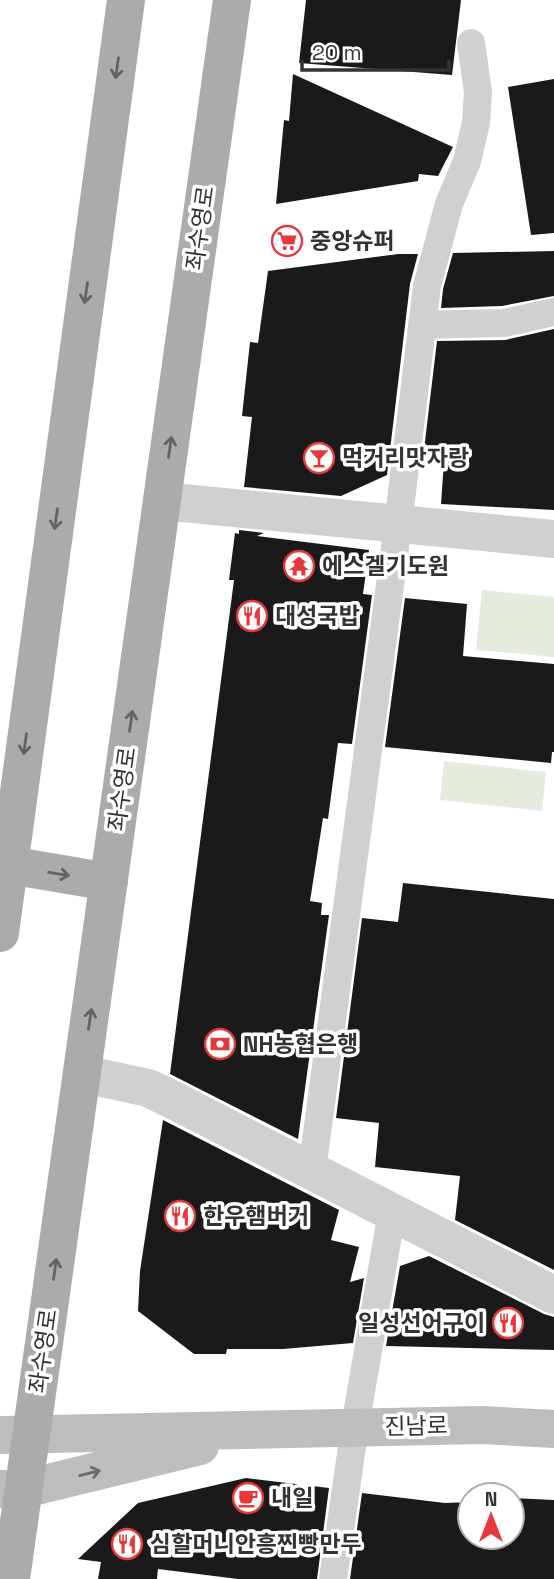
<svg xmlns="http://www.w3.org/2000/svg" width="554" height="1579" font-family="'Space Grotesk','Noto Sans KR',sans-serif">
<rect width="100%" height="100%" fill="#fff"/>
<path fill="#e5ecde" d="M482 590 554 597V657L476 650Z
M444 761 546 772 542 811 440 800Z"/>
<path fill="#1a1a1a" d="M306 0H461L452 75 299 63Z
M293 74 453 147 438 176 419 174 418 181 276 204 284 120 289 121Z
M554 79V233L531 235 508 87Z
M554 251V296L502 306 441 308 443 289 453 253Z
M398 254H418L410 284 387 475 341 496 244 487 252 417 242 416 250 342 258 343 268 271Z
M554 329V510L441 504 445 447 423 458 437 341 505 340Z
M239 530 264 533 257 536 369 550 363 594 372 595 352 744 338 743 328 819 323 818 310 901 322 903 321 915H329L298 1139 170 1074 234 580H229L235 533 239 534Z
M405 598 467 604 463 656 554 664V752H552L551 763 385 747Z
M403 883 554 899V1270L455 1220 460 1176 375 1167 379 1123 336 1118 362 918 398 922Z
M163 1120 339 1210 331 1240 359 1247 350 1282 364 1278 353 1343 283 1349H227L226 1354H194L138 1311 140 1271Z
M429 1256 544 1314 554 1317V1350L386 1346 400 1266Z
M246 1478 329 1488 317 1579H238L158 1569 157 1579H98L101 1562 78 1559 138 1503Z
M362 1493 445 1503 470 1502V1537H512V1498L554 1500V1579H350Z"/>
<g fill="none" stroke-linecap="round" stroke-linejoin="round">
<path stroke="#d0d0d0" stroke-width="28" d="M422 325 504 323 554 312
M312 1171 398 525 427 286 449 204 467 161 476 123 478 92 471 43
M333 1579 355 1426 392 1212"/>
<path stroke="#d0d0d0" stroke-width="38" d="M162 501 554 539
M83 1074 148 1088 171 1099 554 1295"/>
<path stroke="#bdbdbd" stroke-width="38" d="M0 1435 482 1425 554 1429
M0 1489H24L200 1446"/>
<path stroke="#ababab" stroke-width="38" d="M9 865 109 882
M0 933 126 0
M11 1579 232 0"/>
</g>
<defs><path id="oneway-shaft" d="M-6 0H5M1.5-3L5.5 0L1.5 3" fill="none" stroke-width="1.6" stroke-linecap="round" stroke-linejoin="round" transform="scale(1.75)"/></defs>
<g stroke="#636363">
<use href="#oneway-shaft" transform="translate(117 68) rotate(98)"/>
<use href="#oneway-shaft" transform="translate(86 293) rotate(98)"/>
<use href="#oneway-shaft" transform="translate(170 447) rotate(-82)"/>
<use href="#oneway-shaft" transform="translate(56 519) rotate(98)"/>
<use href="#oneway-shaft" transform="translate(131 721) rotate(-82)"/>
<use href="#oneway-shaft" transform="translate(25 744) rotate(98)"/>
<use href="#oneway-shaft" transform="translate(59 874) rotate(9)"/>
<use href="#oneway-shaft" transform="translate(90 1019) rotate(-82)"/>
<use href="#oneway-shaft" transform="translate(55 1269) rotate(-82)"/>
</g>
<use stroke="#6a6a6a" href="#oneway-shaft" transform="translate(90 1473) rotate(-14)"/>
<defs>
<g id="supermarket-ring" transform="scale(1.575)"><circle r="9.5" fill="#fff" stroke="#e7373b" stroke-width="1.5"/><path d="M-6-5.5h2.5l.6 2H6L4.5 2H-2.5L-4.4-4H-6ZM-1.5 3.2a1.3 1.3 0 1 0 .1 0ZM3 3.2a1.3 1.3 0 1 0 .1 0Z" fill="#e7373b"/></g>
<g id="bar-ring" transform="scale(1.575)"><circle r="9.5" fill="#fff" stroke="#e7373b" stroke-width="1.5"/><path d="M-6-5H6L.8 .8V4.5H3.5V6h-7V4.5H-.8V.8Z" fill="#e7373b"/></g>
<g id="temple-ring" transform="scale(1.575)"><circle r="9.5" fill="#fff" stroke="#e7373b" stroke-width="1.5"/><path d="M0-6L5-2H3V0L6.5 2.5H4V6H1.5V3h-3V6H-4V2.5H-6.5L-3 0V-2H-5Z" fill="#e7373b"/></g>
<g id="restaurant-ring" transform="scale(1.575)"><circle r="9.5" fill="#fff" stroke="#e7373b" stroke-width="1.5"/><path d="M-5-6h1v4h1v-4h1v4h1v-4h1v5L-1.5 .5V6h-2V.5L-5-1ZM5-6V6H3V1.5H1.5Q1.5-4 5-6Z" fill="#e7373b"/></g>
<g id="bank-ring" transform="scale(1.575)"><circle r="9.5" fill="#fff" stroke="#e7373b" stroke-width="1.5"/><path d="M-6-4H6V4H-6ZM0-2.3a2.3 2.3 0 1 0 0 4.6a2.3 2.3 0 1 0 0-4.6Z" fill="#e7373b"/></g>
<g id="cafe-ring" transform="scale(1.575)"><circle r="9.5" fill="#fff" stroke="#e7373b" stroke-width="1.5"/><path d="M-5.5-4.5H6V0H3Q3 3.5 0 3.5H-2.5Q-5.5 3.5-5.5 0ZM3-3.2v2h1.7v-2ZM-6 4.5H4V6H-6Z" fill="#e7373b"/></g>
</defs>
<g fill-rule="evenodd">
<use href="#supermarket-ring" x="287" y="241"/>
<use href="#bar-ring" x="319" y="458"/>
<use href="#temple-ring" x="299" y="566"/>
<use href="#restaurant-ring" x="252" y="616"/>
<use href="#bank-ring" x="220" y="1044"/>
<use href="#restaurant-ring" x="180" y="1216"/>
<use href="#restaurant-ring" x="508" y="1323"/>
<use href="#cafe-ring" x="248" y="1498"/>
<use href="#restaurant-ring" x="127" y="1544"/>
</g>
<g text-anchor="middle" stroke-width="7" stroke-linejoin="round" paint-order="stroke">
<g font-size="23" fill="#333" stroke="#fff">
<text transform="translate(200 228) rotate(-82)" y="8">좌수영로</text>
<text transform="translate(122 789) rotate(-82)" y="8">좌수영로</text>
<text transform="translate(43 1351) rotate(-82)" y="8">좌수영로</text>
<text transform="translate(416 1426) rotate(-1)" y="8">진남로</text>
</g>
<g font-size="23" font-weight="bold" fill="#333" stroke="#fff" text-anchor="start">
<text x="310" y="249">중앙슈퍼</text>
<text x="342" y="466">먹거리맛자랑</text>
<text x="322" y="574">에스겔기도원</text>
<text x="275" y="624">대성국밥</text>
<text x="243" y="1052">NH농협은행</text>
<text x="203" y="1224">한우햄버거</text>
<text x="485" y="1331" text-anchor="end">일성선어구이</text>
<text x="271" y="1506">내일</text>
<text x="150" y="1552">심할머니안흥찐빵만두</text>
</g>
</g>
<g transform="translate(491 1516)"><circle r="33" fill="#ffffff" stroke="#adadad" stroke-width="2"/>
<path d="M0-5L12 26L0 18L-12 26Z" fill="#e7373b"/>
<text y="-10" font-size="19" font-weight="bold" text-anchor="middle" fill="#333333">N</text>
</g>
<path d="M302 60v10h147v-10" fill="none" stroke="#333333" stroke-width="3.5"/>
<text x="312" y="60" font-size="21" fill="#333333" stroke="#ffffff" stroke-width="5" paint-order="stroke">20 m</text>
</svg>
